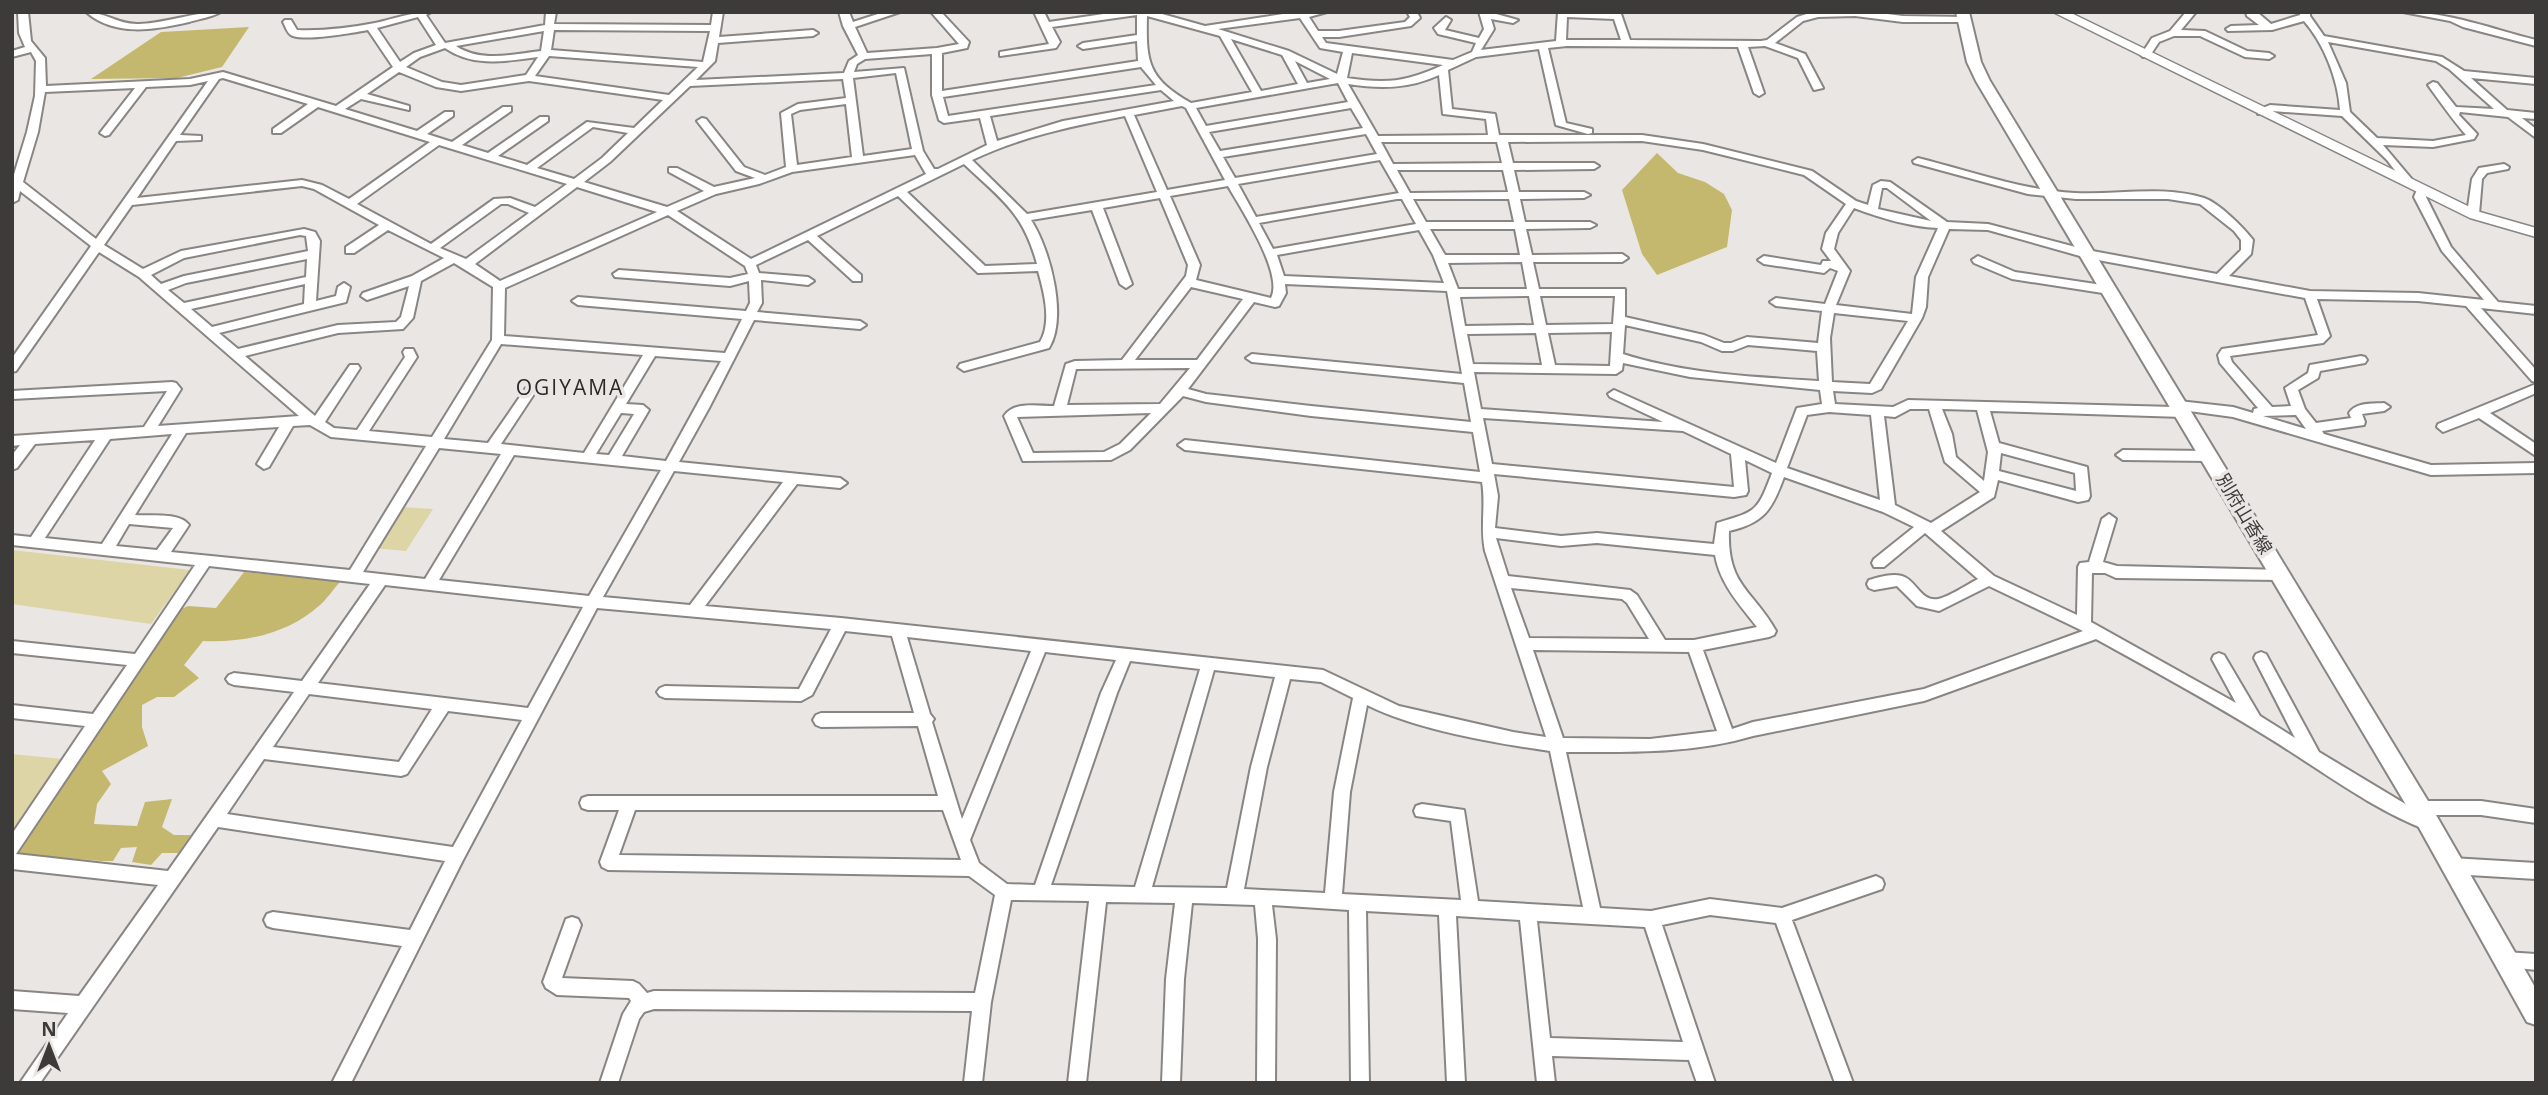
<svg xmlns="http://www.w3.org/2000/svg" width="2548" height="1095" font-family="'Open Sans','Noto Sans JP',sans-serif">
<rect width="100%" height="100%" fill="#eae6e4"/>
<path fill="#ddd5a5" d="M401 507 433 509 406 551 373 548Z
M12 550 190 570 151 624 12 604Z
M12 754 63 759 12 835Z"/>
<path fill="#c4b86f" d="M249 27 222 67 177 78 91 79 161 32Z
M1657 153 1678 173 1705 182 1724 194 1732 210 1727 247 1657 275 1642 254 1622 190Z
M244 572 341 581C334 588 327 599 320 605 288 634 244 643 203 641L184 665 199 678 174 697H157L142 705V727L148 746 102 771 111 784 97 804 94 824 137 826 145 802 172 799 162 827 174 835H191L178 853H162L151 865 132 862 137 847 121 848 113 861H101L18 854 179 610 188 606 216 608Z"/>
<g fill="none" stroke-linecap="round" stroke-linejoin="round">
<g stroke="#898583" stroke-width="4">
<path id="minor" d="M18 12H28L31 41 45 58 46 86 190 79 223 72 336 106 393 67 368 30C351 33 308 41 293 36 287 34 286 27 283 22L285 20H291L297 30C323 31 349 28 375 23 394 19 411 12 431 12L426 15 445 43 545 25 546 12H556L554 24 711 25 713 12H723L719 37 813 30 818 33 813 36 718 43 715 61 696 80 844 73 849 61 858 55 843 26 839 12H849L853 22 884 12H900L855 27 867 53 937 48 959 44 931 12H941L969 42 967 48 942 53V91L1138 61 1137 41 1083 49 1078 46 1083 43 1137 35V15L1052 27 1060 42 1056 48 1000 56V52L1049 44 1034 12H1044L1049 22 1117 12H1155L1205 26 1296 12H1327L1309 17 1318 31H1339L1405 22 1410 17 1407 12H1417L1420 18 1411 26 1339 37H1322L1326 43 1453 60 1472 52 1476 43 1438 34 1434 28 1446 17 1451 20 1445 30 1479 38 1484 29 1479 12H1489L1518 20 1513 23 1491 19 1494 29 1481 50 1556 41 1558 12 1621 14 1630 40 1761 41 1767 40 1797 17 1813 12H1872L1903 16 1966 17V21L1963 22H1903L1855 16 1818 17 1803 21 1775 43 1805 54 1823 88 1814 90 1798 58 1765 46 1748 47 1764 93 1759 96 1754 93 1738 47 1567 46 1548 48 1566 123 1592 129V133L1588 134 1556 125 1539 49 1476 57 1448 70 1452 109 1495 114 1499 135H1642L1703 144 1812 171 1856 201 1868 205 1873 185 1881 181 1890 182 1947 222 1988 224 2087 250 2217 274 2241 250V240L2234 231 2200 204 2168 199H2076L2028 194 1914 163 1913 161 1918 158C1970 171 2021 190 2075 193 2117 195 2164 185 2204 198 2219 203 2244 228 2253 240L2251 254 2229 276 2310 291 2418 293 2484 300 2442 251 2414 197 2418 187H2426V197L2451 247 2498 302 2536 306V314L2481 308 2536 370V382L2532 381 2466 306 2418 301 2317 299 2330 336 2323 343 2230 356 2232 362 2272 407 2291 406 2285 388 2308 373 2310 365 2361 356 2365 357 2367 360 2365 363 2320 371 2318 378 2298 390 2305 409 2316 423 2351 418 2349 413C2356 402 2372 404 2384 403L2390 407 2384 411 2362 414 2365 422 2364 425 2322 431 2324 434 2431 465 2536 463V473L2431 475 2233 417 2189 411 2188 415 2183 417 1990 411 1999 443 2087 467 2090 496 2088 500 2078 502 1998 480 1994 497 1941 531 1994 576 2077 615 2078 567 2080 563 2089 562 2102 519 2109 514 2116 519 2103 562 2117 566 2285 570 2287 574 2285 578 2280 580 2116 578 2105 573H2092L2091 622 2236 703 2212 659 2214 655 2219 653 2224 655 2260 716 2295 738 2254 658 2256 654 2261 652 2266 654 2319 752 2412 808 2414 803 2420 801H2481L2536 809V823L2481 815H2427L2433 818 2435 823 2433 828 2427 830C2373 810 2318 768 2269 738 2213 703 2154 671 2096 639L1924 701 1753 736C1692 754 1629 752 1566 752L1600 908 1651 911 1710 899 1782 908 1876 876 1882 879 1884 884 1882 889 1792 920 1853 1083H1835L1776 923 1710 915 1662 925 1715 1083H1697L1689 1060 1552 1056 1555 1083H1537L1520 920 1456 916 1465 1083H1447L1439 915 1366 911 1369 1083H1351L1349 910 1272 905 1276 939 1275 1083H1257L1258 939 1255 905 1192 903 1184 979 1180 1083H1162L1166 979 1175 903 1106 902 1086 1083H1068L1089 901 1011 900 991 1002 982 1083H964L972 1011 654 1009 644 1012 639 1019 618 1083H600L623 1014 631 1001 629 998 557 995 546 988 543 982 566 919 572 917 578 919 581 925 562 978 633 981 639 984 647 993 654 991 975 993 995 895 969 876 608 870 602 867 600 862 619 810H588L582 808 580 803 582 798 588 796H938L918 726 821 727 816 725 813 720 816 715 821 713H914L892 636 845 631 812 695 801 701 665 698 660 696 657 692 660 688 665 686 799 689 831 629 597 608 463 860 351 1083H332L402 946 273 928 267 926 264 920 267 914 273 912 410 930 445 861 218 827 40 1083H20L68 1013 12 1009V991L79 996 158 885 12 869V834L85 726 12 718V705L93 714 127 665 12 653V641L135 654 195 565 12 545V535L31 537 95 440 35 444 17 468 12 470V455L20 445 12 446V436L144 427 167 391 12 399V391L172 382 176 383 181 389 158 426 299 416 139 277 99 252 16 371 12 372V358L91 246 20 191 18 200 12 203V181L27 132 35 96 36 61 31 52 12 57V51L25 47 19 33ZM1147 16 1220 36 1252 92 1191 103C1147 78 1146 61 1147 16ZM418 17 436 45 414 53 400 62 377 28ZM1567 17 1614 19 1621 40H1566ZM1300 18 1320 48 1343 52 1337 74 1289 51 1218 29ZM554 30 710 31 703 62 551 50ZM544 31 541 51C513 54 481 63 456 46ZM1231 39 1282 55 1298 84 1261 91ZM445 48C474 68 506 61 538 57L526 75 461 85 442 82 406 67 420 57ZM1352 53 1443 65C1406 82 1387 84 1347 78ZM932 54V95L939 120 944 123 980 118 987 145 938 169H934L923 151 904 68 854 72 857 64 865 59ZM549 56 698 67 669 95 535 76ZM1295 61 1330 79 1307 83ZM1141 67 1156 85 948 116 943 97ZM399 72 436 87 461 91 529 81 663 100 634 128 587 122 527 165 498 156 548 121V117H540L488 153 462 145 511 111V107H503L452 142 427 134 453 116V112H445L417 131 345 109 361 99 409 110V106L367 94ZM896 73 912 149 863 156 853 78ZM1439 75 1443 114 1486 119 1488 135 1378 136 1348 84C1380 89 1409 89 1439 75ZM223 78 308 104 273 129V133H281L318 107 430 142 349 199 322 185 302 180 137 198 176 141 201 140V136L180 135 219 79ZM843 79 846 98 798 104 781 113 786 167 765 175 744 167 706 119 702 118 697 121 736 171 755 178 714 187 677 168H669V172L704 191 667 207 584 182 610 162 690 86ZM208 81 96 239 23 182 38 132 45 92 135 88 100 133 105 136 109 135 146 87 190 85ZM1338 83 1348 102 1206 126 1196 108ZM1161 90 1174 101 1063 121 997 141 990 116ZM846 104 852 157 797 165 791 114 800 110ZM1182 106 1186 108 1225 180 1167 190 1134 115ZM1351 108 1363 128 1220 151 1209 132ZM1125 116 1157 192 1027 214 972 160C1020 137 1072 126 1125 116ZM593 127 628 133 602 158 574 179 537 168ZM1366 134 1377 154 1235 178 1223 157ZM1642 141 1703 150 1804 175 1846 204 1826 233 1822 249 1831 261H1823L1821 265 1764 256 1758 260 1764 264 1824 273 1830 268 1838 271 1825 304 1776 298 1770 302 1776 306 1822 311 1818 343 1747 337 1731 343H1724L1704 335 1625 317V289H1539L1533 262H1622L1628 258 1622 254 1532 255 1526 229 1590 228 1596 225 1590 222H1525L1520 199 1584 198 1590 195 1584 192H1519L1514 170 1594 169 1599 166 1594 163H1513L1508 142ZM1381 142H1497L1502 163 1393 164ZM439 145 567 184 535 207 510 198 494 199 431 244 357 204ZM915 155 926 174 751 259 677 211 716 194 759 184 792 172ZM1380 160 1399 193 1256 217 1238 184ZM964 164C1001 199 1023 212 1037 264L985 266 907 192ZM1397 170H1503L1508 192 1410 193ZM302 186 314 189 379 225 346 247V253H354L388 230 444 258 412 276 363 293 361 296 367 300 409 286 401 317 396 322 338 325 238 349 219 333 346 302 350 287 344 283 338 287 336 296 316 301 320 241 315 232 304 229 181 251 143 269 104 245 132 205ZM1228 186C1241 209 1284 274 1271 298L1196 280 1200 265 1170 196ZM577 187 657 212 500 281 475 264ZM1882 188H1887L1931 221 1878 209ZM898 196 978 273 1038 271C1044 292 1052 322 1040 342L960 364 958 367 964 371 1049 348C1068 317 1050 249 1031 220L1092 210 1120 284 1126 288 1132 284 1103 208 1160 198 1188 265 1186 276 1122 360 1075 361 1066 364 1054 406C1037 406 1014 401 1004 416L1023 461 1111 460 1130 450 1183 396 1206 402 1311 416 1473 432 1480 472 1185 440 1178 445 1185 450 1482 482C1486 505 1480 528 1485 551L1546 737 1513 732 1399 706 1323 670 841 618 705 606 797 484 840 488 847 483 840 478 679 462 709 408 754 320 860 329 866 325 860 321 757 312 762 303 761 280 808 285 814 281 808 277 759 273 756 265 808 240 853 281H861V275L817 236ZM1397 199H1402L1416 224 1273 249 1259 223ZM1413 199H1509L1514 222H1426ZM501 204H508L529 213 466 259 440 248ZM1854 208C1881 218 1910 227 1938 228L1916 277 1912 314 1836 305 1850 271 1834 249 1838 233ZM668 215 745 266 748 274 730 278 619 270 613 274 615 277 730 286 749 281 750 303 746 311 578 297 572 301 578 305 742 319 725 353 504 336 505 288ZM1430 229H1515L1520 255H1445ZM1949 229 1988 230 2087 258 2305 298 2318 335 2222 349 2218 355 2220 363 2258 408 2254 409 2253 413 2233 407 2179 401 2174 402V407L1908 400 1893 407 1835 404 1833 391 1872 393 1881 389 1922 318 1926 307 1928 277ZM1419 230 1433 255 1444 283 1284 276 1277 255ZM300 235 306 236 308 251 184 276 161 284 151 275 184 258ZM307 259 306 277 184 303 168 290 186 283ZM1522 262 1527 289H1458L1448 263ZM454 263 493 287 492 340 432 437 369 431 417 357 413 349H405L403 352 405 357 357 430 334 428 325 422 360 368 358 365H350L315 416 245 356 338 333 403 329 413 318 421 281ZM305 284 304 304 212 327 191 309ZM1285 284 1447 291 1462 374 1252 354 1246 358 1252 362 1464 383 1471 422 1311 406 1206 394 1188 389 1254 302 1275 307 1279 306 1286 293ZM1191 287 1243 299 1197 360H1135ZM1529 296 1534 325 1465 326 1460 297ZM1540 296H1615L1613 324 1546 325ZM1834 313 1908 321 1870 384 1832 382 1830 338ZM1625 325 1701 342 1722 351H1733L1748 345 1817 351 1819 381C1754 377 1685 374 1623 354ZM1612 332 1610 366 1555 365 1548 333ZM1536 333 1542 365 1473 364 1467 334ZM501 344 643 355 584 453 501 444 536 391 530 387 526 388 488 443 444 439ZM655 356 721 361 666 461 622 456 649 410 643 405 626 404ZM1623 363 1690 377 1820 390 1822 404 1797 408 1776 463 1614 390 1608 394 1610 397 1663 422 1481 409 1474 372 1616 374 1622 370ZM1190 368 1160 404 1067 405 1076 369ZM1910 409H1929L1945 462 1980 492 1931 523 1895 505 1884 416 1895 417ZM1942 409 1977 410 1988 452 1984 481 1956 457 1952 434ZM1829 412 1871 415 1880 500 1787 468 1807 415ZM621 413 634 414 609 455 596 454ZM1151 413 1120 444 1104 452 1033 453 1017 417ZM2296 415 2306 429 2263 416ZM1483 418 1683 431 1731 454 1734 487 1492 464ZM310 425 331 437 426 446 350 570 171 552 189 525C180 512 150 516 135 515L186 433 279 427 257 464 264 469 269 467 293 426ZM172 434 102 544 45 538 110 439ZM439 448 501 454 425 579 363 572ZM2001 453 2075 473 2076 491 1999 471ZM514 455 661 470 589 596 439 580ZM1745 460 1772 473C1757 513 1756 511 1717 523L1714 544 1597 533 1561 536 1495 528 1498 496 1494 474 1734 497 1746 495 1748 491ZM674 471 783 482 690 605 603 597ZM1784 477 1883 512 1914 527 1874 559 1872 563 1874 567H1884L1925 533 1978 579C1968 584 1949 597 1938 599 1921 602 1916 580 1902 576 1892 573 1879 577 1869 580L1867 584 1869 588 1874 590 1897 586 1917 606 1939 611 1989 586 2083 631 1924 689 1753 722 1732 729 1703 650 1769 637 1774 635 1776 631C1753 590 1727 586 1729 531 1764 523 1772 510 1784 477ZM129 524 173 528 157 550 116 546ZM1496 538 1561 546 1597 543 1715 555C1720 584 1740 605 1757 627L1694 640H1665L1637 595 1630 590 1508 576ZM209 566 370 584 302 681 234 673 229 675 226 679 229 683 234 685 294 692 168 871 16 854ZM385 585 583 607 528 708 318 683ZM1511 588 1622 599 1627 603 1649 639 1529 638ZM907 637 1031 651 962 819 932 722 934 719 930 714ZM1533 650 1689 652 1717 731 1650 739 1563 738ZM1045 652 1116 660 1101 693 1035 885 1007 884 979 863 970 840ZM1130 661 1200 669 1135 887 1051 885 1117 693ZM1214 670 1275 677 1251 767 1227 888 1152 887ZM1290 679 1321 682 1353 698 1334 792 1325 893 1244 889 1267 767ZM309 694 432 709 399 762 273 747ZM1367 705C1417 730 1494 743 1550 751L1583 907 1478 901 1464 810 1422 804 1416 806 1414 811 1416 816 1451 821 1461 900 1342 894 1350 792ZM448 711 522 720 453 847 227 814 264 759 401 776 407 774ZM635 810H943L961 860 619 855ZM1537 921 1645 927 1683 1042 1550 1038Z
M86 12C105 12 119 25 139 24 167 23 193 12 221 12 212 17 199 19 189 22 154 30 115 37 86 12Z
M2186 12H2196L2181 30 2205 31 2247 51 2269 53 2274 56 2269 59 2245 57 2200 36H2174L2159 42 2149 57H2143L2141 55 2152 38 2170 31Z
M2246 12H2257L2271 24 2300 15V12H2310V16L2324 36 2442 57 2464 71 2536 78V84L2471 78 2507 110 2536 113V119L2522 118 2536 129V138L2508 117 2460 112 2459 115 2477 134 2474 139 2433 147 2383 145 2415 183 2414 185H2406L2387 160 2342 116 2272 111 2258 114V110L2270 105 2340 110C2338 79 2324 44 2304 21L2272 30 2228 31 2226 29 2231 26 2259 25 2247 16ZM2328 42 2436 61 2449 69 2494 109 2456 107 2437 83 2433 82 2428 85C2441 103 2452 119 2466 135L2433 141 2377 138 2350 112 2346 83Z
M2403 12C2449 12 2492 29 2536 40V46L2463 27 2450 21Z
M2504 164 2509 167 2508 169 2487 173 2482 179 2479 214 2477 216H2469L2467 214 2472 179 2479 168Z
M1978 256 2015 272 2109 286 2115 290 2109 294 2012 279 1974 263 1972 260Z
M2536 384V393L2490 413 2536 444V456L2479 418 2443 432 2437 427 2438 424Z
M2123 450 2209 451 2216 456 2209 461 2123 460 2116 455Z
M2452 858 2536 863V879L2452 874 2446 871 2444 866 2446 861Z
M2505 952 2536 954V970L2499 966 2496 960 2499 954Z"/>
</g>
<g stroke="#898583" stroke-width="3">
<path id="tertiary" d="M2053 12H2069L2480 212 2536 228V237L2470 218Z"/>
</g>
<g stroke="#898583" stroke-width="4">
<path id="secondary" d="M1956 12H1969L1981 62 1990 81 2428 801 2536 989V1025L2527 1022 2412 815 1976 81 1967 62Z"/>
</g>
<use href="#minor" fill="#fff" fill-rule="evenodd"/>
<use href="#tertiary" fill="#fff" fill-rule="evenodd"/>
<use href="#secondary" fill="#fff" fill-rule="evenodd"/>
</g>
<g text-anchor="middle" stroke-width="7" stroke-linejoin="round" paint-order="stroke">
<g font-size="18" fill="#3d3b3a" stroke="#eae6e4">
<text transform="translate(2244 514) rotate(59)" y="6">別府山香線</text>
</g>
<g font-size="21" letter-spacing="2" fill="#2d2a28" stroke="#eae6e4">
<text x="570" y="395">OGIYAMA</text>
</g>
</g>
<rect width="2548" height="1095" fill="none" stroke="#3d3b3a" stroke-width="28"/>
<g transform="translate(49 1046)" stroke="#eae6e4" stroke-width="5" paint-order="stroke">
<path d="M0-5L12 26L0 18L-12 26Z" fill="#3d3b3a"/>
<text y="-10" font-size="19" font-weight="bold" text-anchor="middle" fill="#3d3b3a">N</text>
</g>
</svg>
